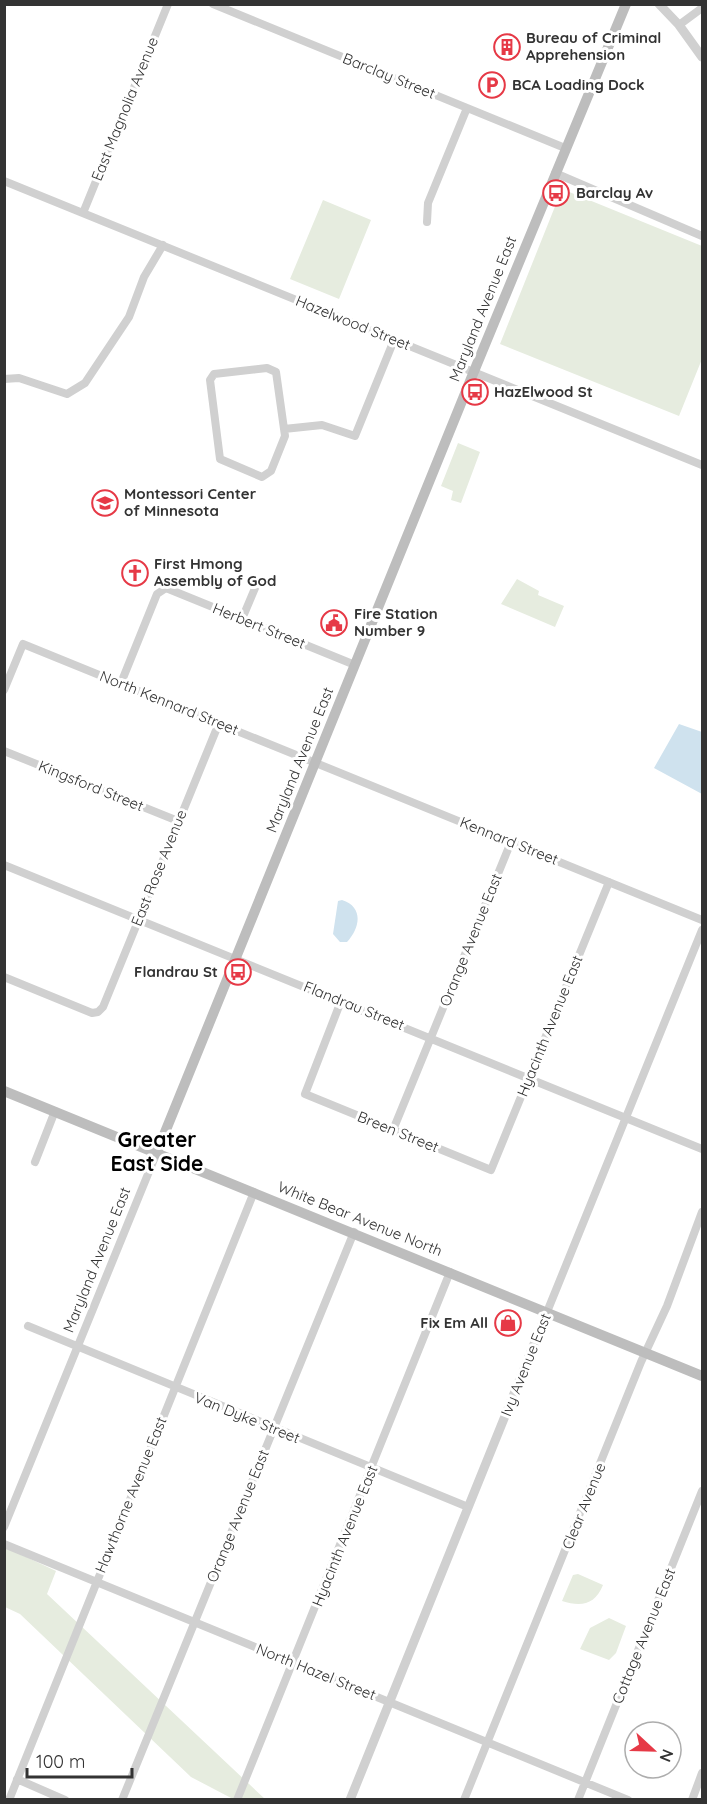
<svg xmlns="http://www.w3.org/2000/svg" width="707" height="1804" font-family="Quicksand,sans-serif">
<rect width="100%" height="100%" fill="#fff"/>
<path fill="#e6ecdf" d="M562 189 702 246V359L679 416 500 344Z
M323 200 371 220 339 299 290 279Z
M458 443 480 452 461 503 451 500 453 491 441 486Z
M517 579 539 591 538 595 564 606 555 627 501 604Z
M5 1547 56 1571 47 1594 265 1799H233L191 1777 20 1614 5 1607Z
M578 1574 603 1585C595 1605 581 1607 562 1601L573 1575Z
M609 1618 626 1626 616 1653 609 1660 580 1649 590 1628Z"/>
<path fill="#cfe2ee" d="M679 724 702 732V794L654 768Z
M342 900C364 907 360 928 347 942H340L333 934 338 901Z"/>
<g fill="none" stroke-linecap="round" stroke-linejoin="round">
<path stroke="#d0d0d0" stroke-width="8" d="M213 4 565 148
M679 25 702 8
M555 173 702 236
M4 181 702 465
M83 213 168 4
M427 222 428 203 467 108
M267 368 276 372 285 436 271 471 262 477 220 459 210 380 214 374Z
M4 379 19 378 67 394 85 383 129 317 144 277 163 245
M284 429 322 425 355 436 394 340
M242 619 258 581
M121 683 157 594 166 588 355 665
M4 690 23 644 702 920
M4 751 178 821
M4 865 702 1149
M4 977 92 1013 98 1012 103 1007 219 723
M341 1001 305 1094 491 1170 609 882
M393 1130 511 842
M35 1162 55 1111
M547 1312 702 930
M28 1326 468 1507
M4 1527 157 1152
M4 1544 628 1800
M17 1779 65 1800
M9 1800 254 1192
M122 1800 354 1232
M237 1800 450 1272
M464 1800 641 1362 667 1306 702 1212
M578 1800 702 1491
M692 1800 702 1773"/>
<path stroke="#d0d0d0" stroke-width="9" d="M659 4 679 25 702 57
M350 1800 547 1312"/>
<path stroke="#bdbdbd" stroke-width="10" d="M4 1091 702 1376
M157 1152 477 364 626 4"/>
</g>
<defs>
<g id="building-ring" transform="scale(1.35)"><circle r="9.5" fill="#fff" stroke="#e63946" stroke-width="1.5"/><path d="M-4-6H4V6H1V3H-1V6H-4ZM-2.5-4.3h1.7v1.8h-1.7ZM.8-4.3h1.7v1.8H.8ZM-2.5-1h1.7V.8h-1.7ZM.8-1h1.7V.8H.8Z" fill="#e63946"/></g>
<g id="parking-ring" transform="scale(1.35)"><circle r="9.5" fill="#fff" stroke="#e63946" stroke-width="1.5"/><path d="M-3.5-5.5H1a3.5 3.5 0 0 1 0 7H-1V5.5H-3.5ZM-1-3.4V-.6H.8a1.4 1.4 0 0 0 0-2.8Z" fill="#e63946"/></g>
<g id="bus-ring" transform="scale(1.35)"><circle r="9.5" fill="#fff" stroke="#e63946" stroke-width="1.5"/><path d="M-5-6H5V4H4V6H2V4H-2V6H-4V4H-5ZM-3.5-4V0h7V-4ZM-3.5 1.2v1.5H-2V1.2ZM2 1.2v1.5H3.5V1.2Z" fill="#e63946"/></g>
<g id="school-ring" transform="scale(1.35)"><circle r="9.5" fill="#fff" stroke="#e63946" stroke-width="1.5"/><path d="M0-5L7-2L0 1L-7-2ZM-4 1L0 2.5L4 1V4Q0 6-4 4Z" fill="#e63946"/></g>
<g id="church-ring" transform="scale(1.35)"><circle r="9.5" fill="#fff" stroke="#e63946" stroke-width="1.5"/><path d="M-1.2-6h2.4v3.5h3.3v2.4h-3.3V6h-2.4V-.1h-3.3v-2.4h3.3Z" fill="#e63946"/></g>
<g id="civic-ring" transform="scale(1.35)"><circle r="9.5" fill="#fff" stroke="#e63946" stroke-width="1.5"/><path d="M-.6-6.5H3V-4.5H.6V-3L4-1V1h2V6H-6V1h2V-1L-.6-3ZM-1.2 2.5V6h2.4V2.5Z" fill="#e63946"/></g>
<g id="shop-ring" transform="scale(1.35)"><circle r="9.5" fill="#fff" stroke="#e63946" stroke-width="1.5"/><path d="M-5-2.5h2.3a2.7 3.5 0 0 1 5.4 0H5L5.5 6h-11ZM-1.5-2.5h3a1.5 2.3 0 0 0-3 0Z" fill="#e63946"/></g>
</defs>
<g fill-rule="evenodd">
<use href="#building-ring" x="507" y="47"/>
<use href="#parking-ring" x="492" y="85"/>
<use href="#bus-ring" x="556" y="193"/>
<use href="#bus-ring" x="475" y="392"/>
<use href="#school-ring" x="105" y="503"/>
<use href="#church-ring" x="135" y="573"/>
<use href="#civic-ring" x="334" y="623"/>
<use href="#bus-ring" x="238" y="972"/>
<use href="#shop-ring" x="508" y="1323"/>
</g>
<g text-anchor="middle" stroke-width="6" stroke-linejoin="round" paint-order="stroke">
<g font-size="15" font-weight="bold" fill="#333" stroke="#fff" text-anchor="start">
<text x="526" y="43">Bureau of Criminal<tspan x="526" dy="17">Apprehension</tspan></text>
<text x="512" y="90">BCA Loading Dock</text>
<text x="576" y="198">Barclay Av</text>
<text x="494" y="397">HazElwood St</text>
<text x="124" y="499">Montessori Center<tspan x="124" dy="17">of Minnesota</tspan></text>
<text x="154" y="569">First Hmong<tspan x="154" dy="17">Assembly of God</tspan></text>
<text x="354" y="619">Fire Station<tspan x="354" dy="17">Number 9</tspan></text>
<text x="218" y="977" text-anchor="end">Flandrau St</text>
<text x="488" y="1328" text-anchor="end">Fix Em All</text>
</g>
<g font-size="15" fill="#333" stroke="#fff">
<text transform="translate(389 76) rotate(22)" y="5">Barclay Street</text>
<text transform="translate(125 109) rotate(-68)" y="5">East Magnolia Avenue</text>
<text transform="translate(483 309) rotate(-68)" y="5">Maryland Avenue East</text>
<text transform="translate(353 323) rotate(22)" y="5">Hazelwood Street</text>
<text transform="translate(259 626) rotate(22)" y="5">Herbert Street</text>
<text transform="translate(169 703) rotate(22)" y="5">North Kennard Street</text>
<text transform="translate(300 760) rotate(-68)" y="5">Maryland Avenue East</text>
<text transform="translate(91 786) rotate(22)" y="5">Kingsford Street</text>
<text transform="translate(509 841) rotate(22)" y="5">Kennard Street</text>
<text transform="translate(159 868) rotate(-68)" y="5">East Rose Avenue</text>
<text transform="translate(471 940) rotate(-68)" y="5">Orange Avenue East</text>
<text transform="translate(354 1006) rotate(22)" y="5">Flandrau Street</text>
<text transform="translate(550 1026) rotate(-68)" y="5">Hyacinth Avenue East</text>
<text transform="translate(398 1132) rotate(22)" y="5">Breen Street</text>
<text transform="translate(360 1219) rotate(22)" y="5">White Bear Avenue North</text>
<text transform="translate(97 1260) rotate(-68)" y="5">Maryland Avenue East</text>
<text transform="translate(526 1365) rotate(-68)" y="5">Ivy Avenue East</text>
<text transform="translate(247 1418) rotate(22)" y="5">Van Dyke Street</text>
<text transform="translate(131 1495) rotate(-68)" y="5">Hawthorne Avenue East</text>
<text transform="translate(584 1506) rotate(-68)" y="5">Clear Avenue</text>
<text transform="translate(238 1516) rotate(-68)" y="5">Orange Avenue East</text>
<text transform="translate(345 1536) rotate(-68)" y="5">Hyacinth Avenue East</text>
<text transform="translate(644 1636) rotate(-68)" y="5">Cottage Avenue East</text>
<text transform="translate(316 1672) rotate(22)" y="5">North Hazel Street</text>
</g>
<g font-size="21" font-weight="bold" fill="#000" stroke="#fff">
<text x="157" y="1147">Greater<tspan x="157" dy="24">East Side</tspan></text>
</g>
</g>
<rect width="707" height="1804" fill="none" stroke="#333333" stroke-width="12"/>
<g transform="translate(653 1750) rotate(112)"><circle r="28" fill="#ffffff" stroke="#adadad" stroke-width="1.5"/>
<path d="M0-4.5L10 22L0 15L-10 22Z" fill="#e63946"/>
<text y="-9" font-size="16" font-weight="bold" text-anchor="middle" fill="#333333">N</text>
</g>
<path d="M27 1768v9h105v-9" fill="none" stroke="#333333" stroke-width="3"/>
<text x="36" y="1768" font-size="18" fill="#333333" stroke="#ffffff" stroke-width="4.5" paint-order="stroke">100 m</text>
</svg>
